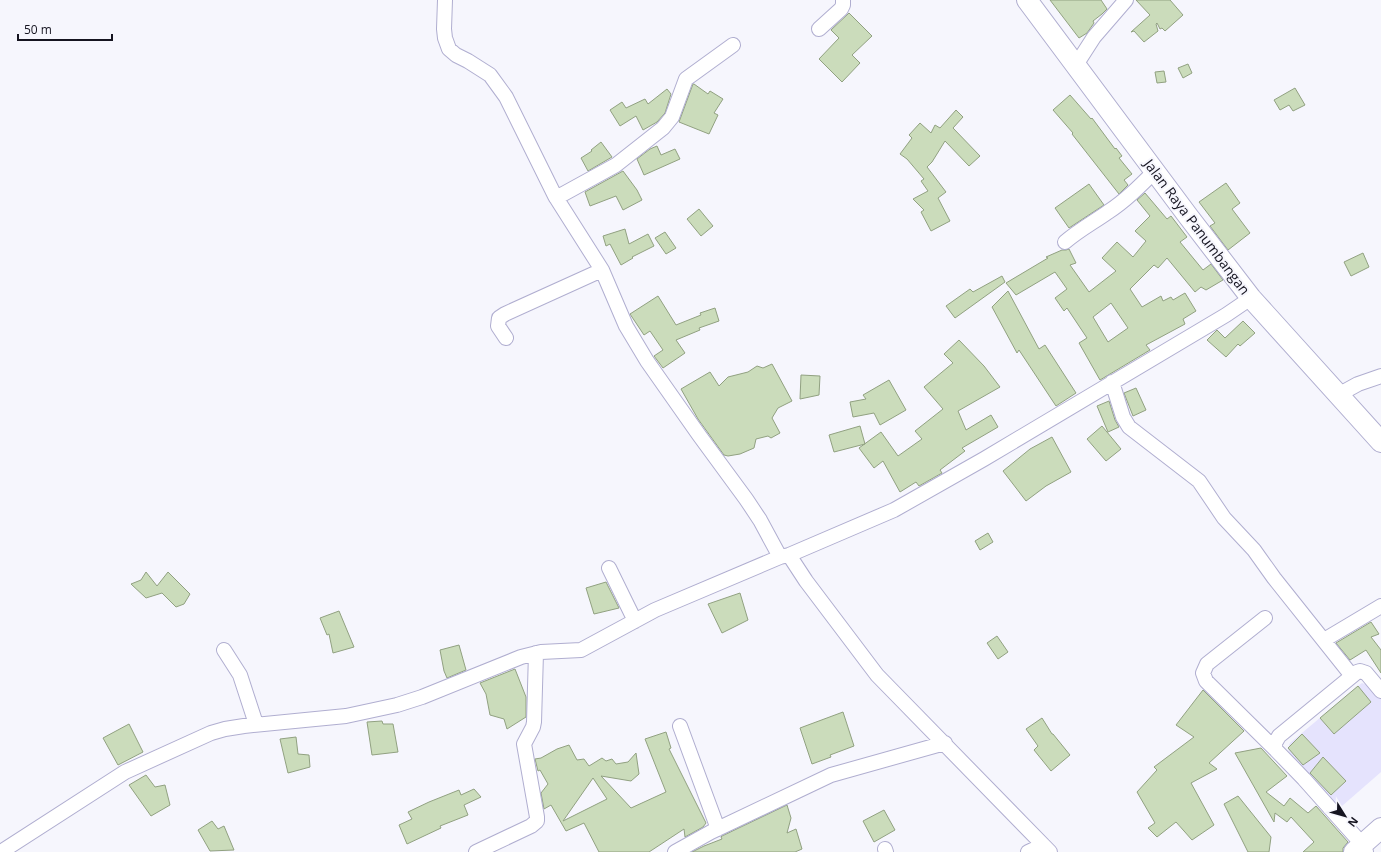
<svg xmlns="http://www.w3.org/2000/svg" width="1381" height="852" font-family="'Open Sans',sans-serif">
<rect width="100%" height="100%" fill="#f6f6fd"/>
<path fill="#e5e3fd" d="M1362 683 1369 686 1381 699V772L1342 806 1338 807 1335 805 1289 753 1288 748 1290 743 1358 686Z"/>
<path fill="#cbdcbb" stroke="#91a181" fill-rule="evenodd" d="M1050 0H1101L1107 9 1102 14 1093 21 1094 23 1087 33 1079 38Z
M1136 0H1170L1183 15 1165 31 1162 28 1160 29 1157 23 1156 24 1158 31 1144 42 1134 31 1131 32 1150 15Z
M849 13 872 36 852 55 860 63 842 82 819 59 839 38 831 30Z
M1188 64 1192 73 1183 78 1178 68Z
M1164 71 1166 82 1157 83 1155 72Z
M693 84H694L708 94 710 91 723 99 714 113 718 115 709 134 679 122Z
M1295 88 1305 105 1293 111 1289 105 1280 110 1274 100Z
M667 89 671 94 665 113 657 122 643 130 636 116 620 126 610 110 622 102 626 108 645 99 648 104Z
M1070 95 1091 119 1092 118 1115 149 1116 148 1122 156 1119 158 1132 174 1124 180 1128 185 1119 194 1072 134 1073 133 1053 110Z
M956 110 963 117 953 128 980 156 969 166 945 141 932 162 927 167 946 192 938 198 950 221 931 231 921 212 924 210 913 199 928 191 921 181 924 179 907 159 900 154 912 138 909 135 920 123 931 133 935 125 940 128Z
M601 142 612 157 588 171 581 158 592 151 591 150Z
M657 146 661 155 675 149 680 159 644 175 637 159 650 149Z
M623 171 637 190 642 200 623 210 616 196 590 206 585 192Z
M1226 183 1240 203 1232 209 1250 233 1228 250 1210 226 1215 223 1199 202Z
M1089 184 1104 205 1069 228 1055 208Z
M1145 193 1167 219 1171 216 1187 237 1180 242 1203 270 1211 264 1223 280 1206 290 1201 287 1195 292 1167 258 1158 268 1154 265 1130 289 1142 307 1161 296 1163 301 1171 297 1173 300 1185 293 1196 311 1183 319 1185 324 1146 345 1150 350 1100 380 1079 343 1087 338 1067 308 1064 311 1055 298 1067 289 1055 272 1016 295 1006 283 1048 258 1046 257 1062 250H1066L1069 249 1076 263 1070 265 1089 292 1116 271 1102 258 1117 242 1133 257 1146 241 1135 231 1150 216 1137 200ZM1111 303 1128 328 1108 342 1093 317Z
M699 209 713 226 701 236 687 219Z
M625 229 629 244 648 234 654 246 632 257 633 258 621 265 610 244 606 246 603 236Z
M665 232 676 248 666 254 655 238Z
M1363 253 1369 267 1351 276 1344 262Z
M1002 276 1005 282 955 318 946 306 970 289 973 292Z
M1008 291 1039 349 1045 345 1076 393 1056 406 1019 350 1017 353 992 307Z
M658 296 676 325 701 315 700 313 715 308 719 321 699 328 700 330 676 340 685 353 663 368 654 356 663 350 650 331 644 335 630 314Z
M1243 321 1255 333 1240 346 1238 344 1226 357 1207 340 1217 330 1225 338Z
M959 340 984 366 1000 387 958 411 966 430 991 415 998 427 962 448 965 451 940 470 942 473 919 486 916 482 900 492 883 461 874 468 859 448 881 432 898 456 922 439 915 431 943 409 924 387 953 363 944 354Z
M772 364 792 401 778 408 772 418 780 433 771 438 768 436 756 439 754 448 740 454 728 456 724 455 698 419 681 389 710 372 719 386 728 377 748 372 757 366 763 368Z
M801 375 820 376 819 395 800 399Z
M889 380 906 410 880 425 874 413 853 417 850 402 866 399 863 395Z
M1136 388 1146 410 1133 416 1124 393Z
M1109 401 1115 420 1119 427 1108 432 1097 406Z
M860 426 865 444 834 452 829 435Z
M1102 426 1121 449 1106 461 1087 439Z
M1052 437 1071 472 1046 486 1026 501 1003 471 1030 449Z
M988 533 993 542 980 550 975 541Z
M146 572 157 586 168 572 190 594 184 604 176 607 162 593 146 598 131 584 141 580Z
M606 582 619 608 594 614 586 588Z
M740 593 748 620 722 633 708 604Z
M339 611 354 647 333 653 329 634 327 635 320 618Z
M1371 622 1379 634 1371 637 1381 650V673L1366 650 1350 660 1336 643Z
M997 636 1008 652 998 659 987 643Z
M459 645 466 670 447 678 444 671 440 650Z
M515 669 526 697V717L507 729 504 719 490 715 486 694 480 683Z
M1358 686 1371 702 1334 734 1320 718Z
M1203 690 1244 731 1209 763 1217 769 1191 783 1214 825 1192 840 1176 822 1157 837 1148 828 1155 823 1137 792 1157 770 1154 767 1194 737 1176 725Z
M843 712 854 746 830 755 831 757 812 764 800 728Z
M1042 718 1052 734H1053L1070 755 1051 771 1034 750 1038 746 1026 729Z
M382 721 383 724H393L398 752 372 755 367 722Z
M129 724 143 752 118 765 103 738Z
M666 732 671 748 669 749 706 823 703 827 685 837 684 829 649 852H599L584 823 566 831 551 805 544 809 541 793 548 784 540 770 538 771 535 759 541 758 557 749 569 745 577 760 584 759 589 766 602 758 606 761 612 759 616 764 628 762 636 753 639 774 631 781 601 776 631 808 666 792 645 739ZM593 778 607 799 563 821Z
M1302 734 1320 753 1303 765 1288 748Z
M296 737 298 754 309 755 310 767 288 773 280 739Z
M1261 748 1287 776 1266 792 1284 806 1290 798 1308 813 1316 806 1348 842 1343 848V852H1303L1314 842 1291 817 1287 822 1275 813 1274 822 1235 753Z
M1323 757 1346 781 1331 795 1310 773Z
M146 775 155 787 165 785 170 805 151 816 129 785Z
M474 789 481 797 464 805 468 815 440 826 441 828 407 844 399 825 412 819 408 812 429 802 459 790 461 795Z
M1238 796 1271 837 1269 852H1248L1224 804Z
M787 805 791 818 787 833 796 829 802 849 795 852H692L704 846 722 839 721 837 722 836Z
M884 810 895 830 874 842 863 821Z
M212 821 218 829 224 826 234 850 210 851 198 830Z"/>
<g fill="none" stroke-linecap="round" stroke-linejoin="round">
<g stroke="#b0aed0" stroke-width="16">
<path id="minor" d="M445 0 444 29 445 38 449 49 456 55 468 61 490 75 506 97 555 196 602 270 626 326 647 361 699 435 746 499 760 520 780 557
M819 29 841 9 843 5V0
M1076 65 1094 37 1126 0
M556 198 616 165 663 128 672 117 686 79 733 45
M1065 242C1079 230 1094 222 1108 212 1125 201 1140 186 1155 171
M506 338 498 326 499 318 505 314 602 270
M1112 382 1123 417 1129 427 1199 481 1224 518 1254 550 1274 578 1352 676
M1338 395 1358 384 1381 376
M789 555 806 581 877 675 1050 852
M609 568 635 621
M1265 618 1207 664 1203 673 1206 681 1275 749
M1324 640 1381 606
M224 650 240 675 256 724
M680 726 718 829
M885 849 886 852
M1 852 125 772 211 733 225 729 244 726 346 716 397 705 422 697 521 657 541 652 581 650 655 610 780 557 789 555 894 510 984 459 1226 315 1251 298
M476 852 531 826 537 821V817L524 744 533 727 534 722 536 653
M675 852 711 832 831 775 945 743
M1028 852 1043 845
M1366 852 1362 844 1304 779 1275 749V743L1279 736 1357 672 1360 671 1366 673 1381 691"/>
</g>
<g stroke="#b0aed0" stroke-width="22">
<path id="secondary" d="M1027 0 1188 216 1251 298 1381 442
M1354 852 1381 828"/>
</g>
<use href="#minor" stroke="#fff" stroke-width="14"/>
<use href="#secondary" stroke="#fff" stroke-width="20"/>
</g>
<g text-anchor="middle" stroke-width="4" stroke-linejoin="round" paint-order="stroke">
<g font-size="14" fill="#151420" stroke="#f6f6fd">
<text transform="translate(1197 227) rotate(53)" y="5">Jalan Raya Panumbangan</text>
</g>
</g>
<g transform="translate(1345 816) rotate(127)" stroke="#f6f6fd" stroke-width="3" paint-order="stroke">
<path d="M0-3L7 15L0 10L-7 15Z" fill="#151420"/>
<text y="-6" font-size="11" font-weight="bold" text-anchor="middle" fill="#151420">N</text>
</g>
<path d="M18 34v6h94v-6" fill="none" stroke="#151420" stroke-width="2"/>
<text x="24" y="34" font-size="12" fill="#151420" stroke="#f6f6fd" stroke-width="3" paint-order="stroke">50 m</text>
</svg>
